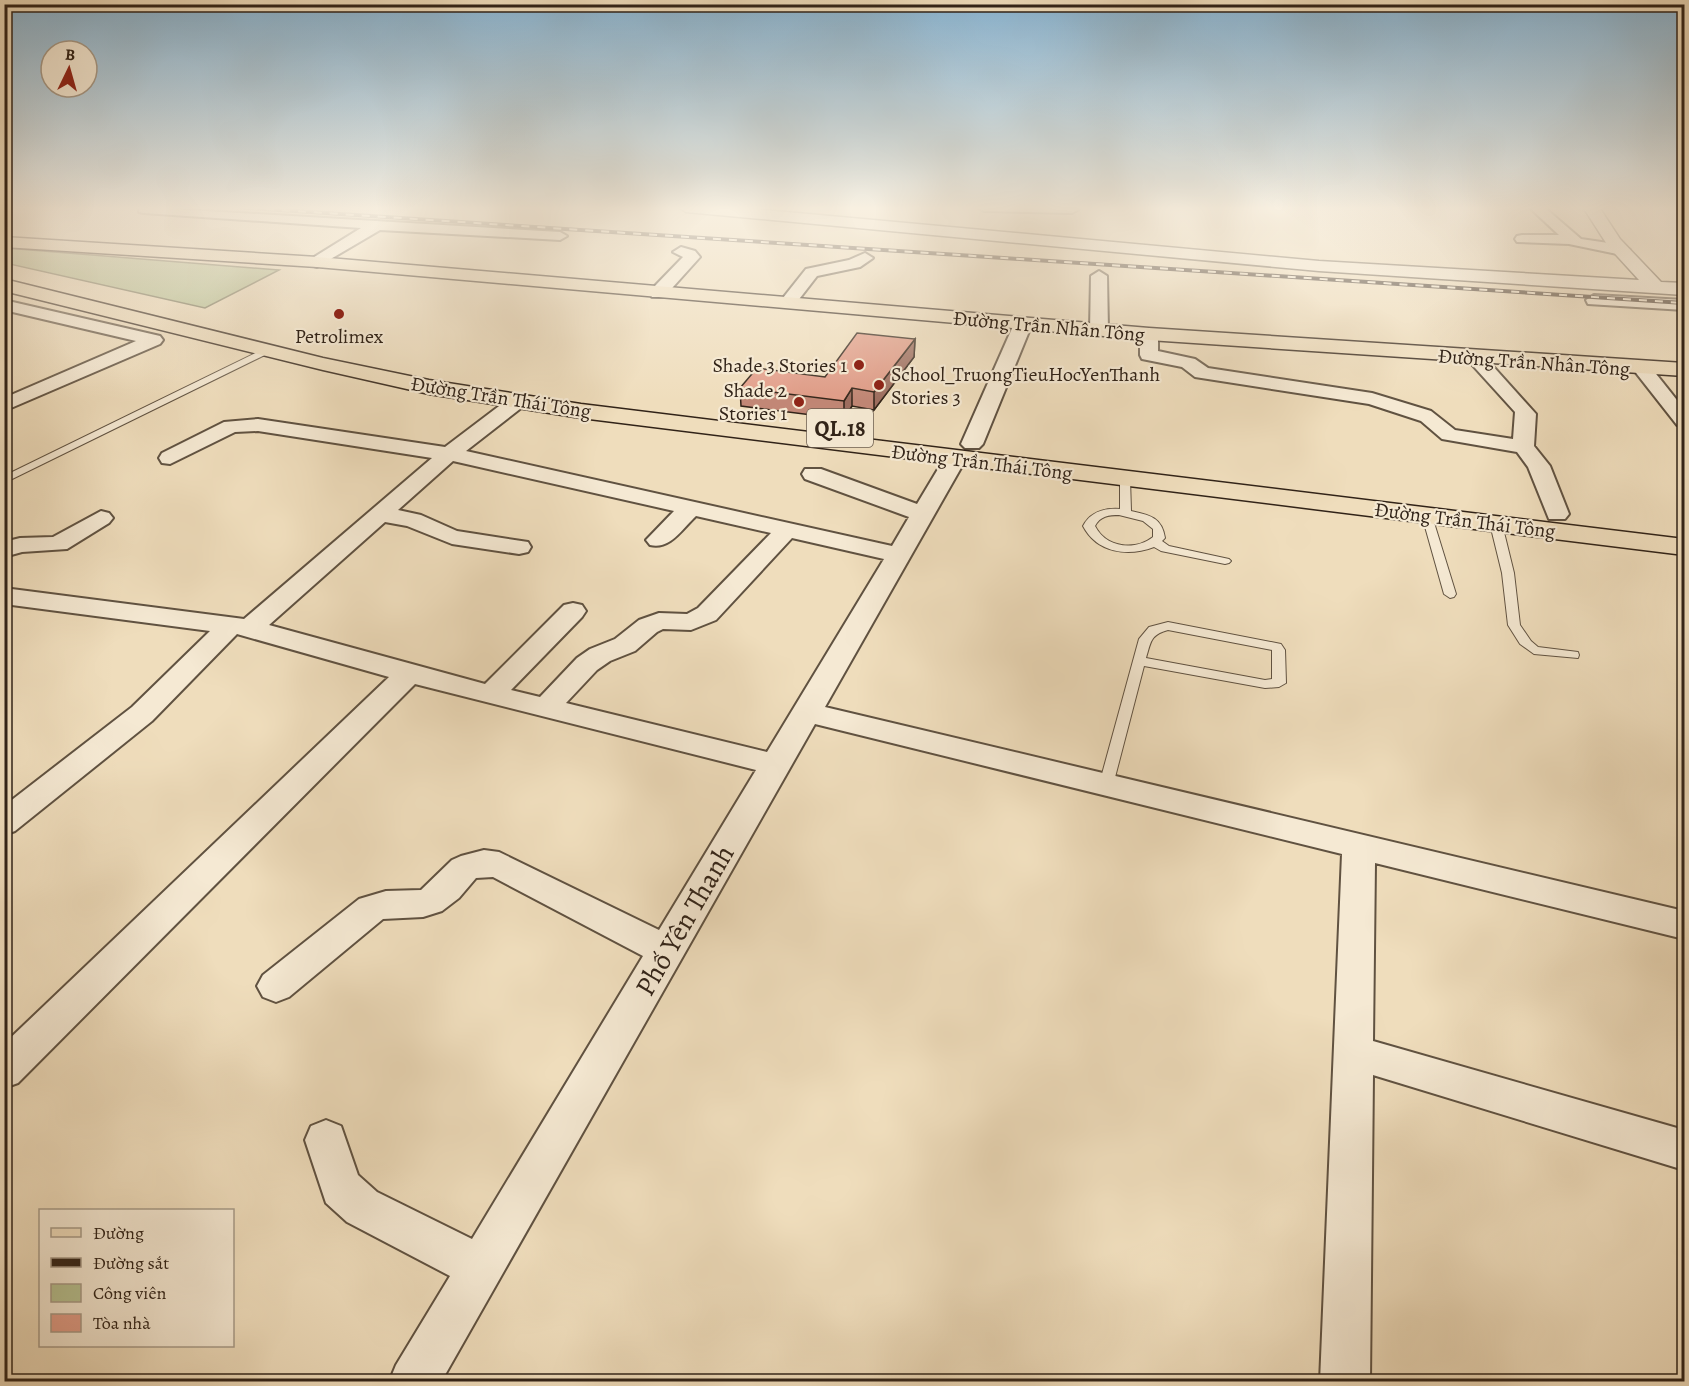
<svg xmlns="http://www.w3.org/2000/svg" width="1689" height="1386" font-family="Alegreya,serif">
<rect width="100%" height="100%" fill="#efddbc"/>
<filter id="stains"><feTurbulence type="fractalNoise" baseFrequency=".00333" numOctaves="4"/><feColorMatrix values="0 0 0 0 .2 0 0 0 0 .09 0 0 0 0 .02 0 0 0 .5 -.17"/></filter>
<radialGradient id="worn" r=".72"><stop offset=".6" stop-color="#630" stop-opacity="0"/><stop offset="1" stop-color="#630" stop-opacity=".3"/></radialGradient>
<path fill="#b6c292" stroke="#747255" stroke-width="1.5" d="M5 248 279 270 205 308 5 263Z"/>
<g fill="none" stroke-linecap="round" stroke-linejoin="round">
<g stroke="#605241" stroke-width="2">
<path id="service" d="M268 347 271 348V352L4 483V476Z
M1125 476 1130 479 1131 511C1149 515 1162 517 1165 538L1162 541 1169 546 1229 559 1231 561 1229 563 1225 564 1161 551 1154 547C1128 557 1097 553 1083 526 1091 511 1105 508 1120 509V479ZM1119 515 1143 521 1153 529V537C1135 551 1106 548 1095 526 1100 516 1109 515 1119 515Z
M1427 513 1432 516 1456 594 1454 597 1450 598 1444 594 1422 516Z
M1496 521 1502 524 1514 573 1520 625 1531 641 1538 647 1578 652 1579 655 1578 658 1534 654 1520 644 1508 625 1502 573 1490 524Z
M1168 622 1281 644 1285 650 1286 683 1279 687 1265 688 1144 666 1113 785 1111 789H1101L1099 785 1139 639 1149 627ZM1168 630 1272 650V679L1265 680 1146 658C1151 642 1150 635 1168 630Z"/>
</g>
<g stroke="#605241" stroke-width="4">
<path id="minor" d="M139 207 560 232 567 236 560 240 380 230 317 267 311 265 309 262 311 259 361 228 144 213 139 212Z
M683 207H698L691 211Z
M977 207H1077L1079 209 1072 213 984 211Z
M1529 207H1544L1581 239 1622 245 1630 250 1622 255 1569 244 1517 242 1515 239 1517 236 1522 235H1559Z
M681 247 695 251 700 257 664 297H652L650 293 652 289 683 257 673 252Z
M865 253 873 258 860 267 817 276 793 307H781L779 303 806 269 849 260Z
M1099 271 1107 276 1108 330 1099 335 1090 330 1091 276Z
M1594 295 1684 300V310L1588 304 1586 300Z
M4 300 160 336 163 340 160 344 4 411V398L136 341 4 310Z
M1023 319 1032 324 983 444 979 448H965L961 444 1014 324Z
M1149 329 1158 334V351L1195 359 1208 368 1372 393 1431 411 1455 430 1513 439 1515 412 1466 358 1475 352 1482 354 1536 414 1534 446 1550 466 1569 514 1565 519H1549L1528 467 1517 452 1442 439 1421 421 1369 404 1195 377 1182 367 1142 359 1140 355V334Z
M1642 363 1649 365 1684 409V427L1677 425 1633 369Z
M518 395 525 397 528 401 525 405 466 451 892 546 909 517 805 479 802 474 805 469H821L917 504 947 454H963L966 459 825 707 1684 911V939L1375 863 1373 1041 1684 1130V1170L1373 1075 1370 1382H1320L1342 854 815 724 441 1382H389L396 1365 450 1276 347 1222 326 1203 305 1140 311 1126 326 1120 341 1126 358 1175 377 1192 472 1239 643 956 493 877 476 878 459 898 442 911 423 917 383 919 289 997 276 1002 263 997 257 986 263 975 359 899 386 891 421 890 452 860 461 856 484 850 499 852 659 930 756 770 415 684 18 1083 4 1088V1044L389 677 237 634 152 721 15 831 4 835V806L132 707 210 631 4 604V588L244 619 432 458 258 431 235 432 170 464 162 463 159 458 162 453 224 422 258 419 445 447 511 397ZM453 461 674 511 646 540 650 545C670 550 682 529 696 516L771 533 698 608 687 614 659 613 639 620 615 639 590 649 577 658 540 697 511 690 582 617 586 611 582 605 573 603 564 605 485 684 269 625 385 522 407 526 452 544 519 554 528 552 531 547 528 542 457 531 421 515 398 510ZM792 538 884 559 767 752 566 703 597 670 610 661 635 651 657 632 663 629 691 630 716 620Z
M101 511 109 513 113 518 109 523 67 549 22 552 4 557V542L20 538 53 537Z"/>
</g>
<g stroke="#605241" stroke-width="3">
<path id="tertiary" d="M678 207H733L1319 261 1639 280 1608 246 1583 207H1599L1620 239 1661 282 1684 283V295L1319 271 686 212Z"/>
</g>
<g stroke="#312318" stroke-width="3">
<path id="primary" d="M4 237 317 257 1149 328 1684 363V376L1149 340 317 267 4 247Z"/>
</g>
<g stroke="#312318" stroke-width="3">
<path id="trunk" d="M4 279 323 358 429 380 581 404 1684 539V555L581 418 429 394 323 370 4 291Z"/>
</g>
<use href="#service" fill="#f5e9d3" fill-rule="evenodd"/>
<use href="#minor" fill="#f5e9d3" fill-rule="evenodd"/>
<use href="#tertiary" fill="#f5e9d3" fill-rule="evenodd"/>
<use href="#primary" fill="#efddbc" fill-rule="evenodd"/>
<use href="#trunk" fill="#efddbc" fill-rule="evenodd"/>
<g stroke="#312318" stroke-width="4">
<path id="rail" d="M234 207 1684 303"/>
</g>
<use href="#rail" stroke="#f5e9d3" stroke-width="2" stroke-dasharray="8" stroke-linecap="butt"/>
</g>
<path fill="#c28776" stroke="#312318" stroke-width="1.5" d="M915 339 914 357 874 410 852 406 844 419 741 406 740 388 825 377Z"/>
<path fill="#9e6e60" stroke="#312318" stroke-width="1.5" d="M915 339 914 357 874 410V392Z
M852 388V406L844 419V401Z"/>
<path fill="#e29d89" stroke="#312318" stroke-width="1.5" d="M857 333 915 339 874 392 852 388 844 401 740 388 757 368 825 377Z"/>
<linearGradient id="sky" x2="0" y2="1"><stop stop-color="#89b6d5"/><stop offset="0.52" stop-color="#f8f0e1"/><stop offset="1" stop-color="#f8f0e1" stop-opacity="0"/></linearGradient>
<rect width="1689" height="401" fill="url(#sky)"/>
<g fill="#8f2418" stroke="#f5e9d3" stroke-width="2">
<circle cx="339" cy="314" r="6"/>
<circle cx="859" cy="365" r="6"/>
<circle cx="879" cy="385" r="6"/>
<circle cx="799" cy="402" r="6"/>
</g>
<g text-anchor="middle" stroke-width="4.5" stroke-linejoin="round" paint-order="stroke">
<g font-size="20" fill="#312318" stroke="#f5e9d3">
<text transform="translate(1049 326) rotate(5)" y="7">Đường Trần Nhân Tông</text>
<text transform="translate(1534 362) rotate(4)" y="7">Đường Trần Nhân Tông</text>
<text transform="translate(501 397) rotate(9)" y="7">Đường Trần Thái Tông</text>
<text transform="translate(982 462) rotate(7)" y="7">Đường Trần Thái Tông</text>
<text transform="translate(1465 520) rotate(7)" y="7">Đường Trần Thái Tông</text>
</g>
<g font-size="20" fill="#312318" stroke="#f5e9d3" text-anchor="end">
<text x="339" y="343" text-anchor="middle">Petrolimex</text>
<text x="847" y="372">Shade 3 Stories 1</text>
<text x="891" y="381" text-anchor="start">School_TruongTieuHocYenThanh<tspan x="891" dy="23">Stories 3</tspan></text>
<text x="787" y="397">Shade 2<tspan x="787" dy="23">Stories 1</tspan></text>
</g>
<rect fill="#f5e9d3" stroke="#6c5e50" stroke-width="1.5" x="807" y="409" width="66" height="38" rx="4.5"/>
<g font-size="22" font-weight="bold" fill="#312318">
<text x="840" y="436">QL.18</text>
</g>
<g font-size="28" fill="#312318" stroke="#f5e9d3">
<text transform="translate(684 920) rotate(-60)" y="10">Phố Yên Thanh</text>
</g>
</g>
<rect width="1689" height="1386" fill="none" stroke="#efddbc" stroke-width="24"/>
<rect x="6" y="6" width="1677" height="1374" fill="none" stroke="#312318" stroke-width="3"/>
<rect x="12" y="12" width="1665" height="1362" fill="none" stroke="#312318" stroke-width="1.5"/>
<rect x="39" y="1209" width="195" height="138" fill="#f5e9d3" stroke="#a79a88" stroke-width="1.5"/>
<rect x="51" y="1228" width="30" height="9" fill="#efddbc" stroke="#a79a88" stroke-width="1.5"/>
<text x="93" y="1239" font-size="18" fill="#312318">Đường</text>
<rect x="51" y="1258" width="30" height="9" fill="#312318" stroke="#a79a88" stroke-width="1.5"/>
<text x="93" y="1269" font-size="18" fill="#312318">Đường sắt</text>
<rect x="51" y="1284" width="30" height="18" fill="#b6c292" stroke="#a79a88" stroke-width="1.5"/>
<text x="93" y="1299" font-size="18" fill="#312318">Công viên</text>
<rect x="51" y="1314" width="30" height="18" fill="#e29d89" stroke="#a79a88" stroke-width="1.5"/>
<text x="93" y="1329" font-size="18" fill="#312318">Tòa nhà</text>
<g transform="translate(69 69) rotate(5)"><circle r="28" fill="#f5e9d3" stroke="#a79a88" stroke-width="1.5"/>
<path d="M0-4.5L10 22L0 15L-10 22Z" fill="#8f2418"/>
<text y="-9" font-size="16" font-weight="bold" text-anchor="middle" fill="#312318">B</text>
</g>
<rect width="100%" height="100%" filter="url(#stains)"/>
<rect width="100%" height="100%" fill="url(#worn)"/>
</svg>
